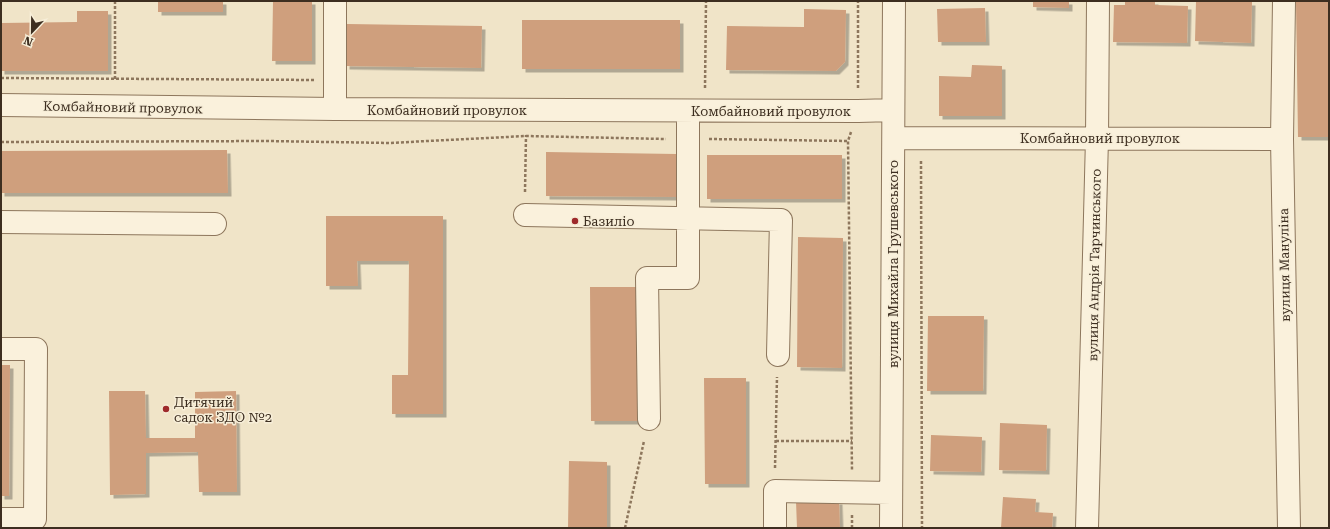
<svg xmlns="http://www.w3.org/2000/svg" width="1330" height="529" font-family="'Roboto Serif',serif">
<defs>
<filter id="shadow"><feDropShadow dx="3.5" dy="3.5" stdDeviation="0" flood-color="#0004"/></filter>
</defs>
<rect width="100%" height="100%" fill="#f0e4c8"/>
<path fill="#cf9f7d" filter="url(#shadow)" d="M158 1H223V12H158Z
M273 1H312V61H272Z
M1033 1H1069V8L1033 7Z
M1125 1H1155V5L1188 6 1187 43 1113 42 1114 5H1125Z
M1196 1 1252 2 1251 43 1195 41Z
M1296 2H1329V137H1298Z
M985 8 986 42H938L937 9Z
M804 9 846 10 845 62 836 71 726 70 727 26 804 27Z
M77 11H108V71H1V23L77 22Z
M522 20H680V69H522Z
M347 24 482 26 481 68 346 66Z
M972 65 1002 66V116H939V76L971 77Z
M227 150 228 193H1V151Z
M546 152 677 154V197L546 196Z
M707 155H842V199H707Z
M326 216H443V414H392V375H408L409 261H357L358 286H326Z
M798 237 843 238 842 368 797 367Z
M590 287H637V421H591Z
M928 316H984L983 391H927Z
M1 365H10L9 496H1Z
M704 378H746V484H705Z
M109 391H145L146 438H195V392L236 391 237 492H199L198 452 146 453V494L110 495Z
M1000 423 1047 425 1046 471 999 470Z
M931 435 982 437 981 472 930 471Z
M569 461 607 462V528H568Z
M1003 497 1036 499 1035 512 1053 513 1052 528H1001Z
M796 501H839L840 528H797Z"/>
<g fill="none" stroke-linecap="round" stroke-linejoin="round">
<g stroke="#8d765c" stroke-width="24">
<path id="minor" d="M1284 1 1282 139 1289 528
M1 105 335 109 858 111 893 110
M335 109V1
M894 138 1282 139
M525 215 781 220 778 355
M1 222 215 224
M1 349H36L35 519H1
M649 419 647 278H688V111
M775 528V491L891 493
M891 528 894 1
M1087 528 1097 138 1098 1"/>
</g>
<path stroke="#8d765c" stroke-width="2.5" stroke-dasharray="3 2" stroke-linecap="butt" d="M1 78 314 80
M115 79V1
M705 88 706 1
M858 88V1
M851 132 848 141 852 471
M709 139 848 141
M1 142 268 141 389 143 526 136 666 139
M921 161 922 528
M525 192 526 135
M776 441H852
M775 468 777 377
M625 528 644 441
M852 528V514"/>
<use href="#minor" stroke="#faf1dc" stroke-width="22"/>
</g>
<g fill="#9e2a2b" stroke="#f7eed8" stroke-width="1.5">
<circle cx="575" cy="221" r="4"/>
<circle cx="166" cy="409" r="4"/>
</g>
<g text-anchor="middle" stroke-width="3" stroke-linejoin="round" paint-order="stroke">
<g font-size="13" fill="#3d2e20" stroke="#f7eed8">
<text transform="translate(123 107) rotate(1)" y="5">Комбайновий провулок</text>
<text x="447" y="115">Комбайновий провулок</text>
<text x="771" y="116">Комбайновий провулок</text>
<text x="1100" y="143">Комбайновий провулок</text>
<text transform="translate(893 264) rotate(-90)" y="5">вулиця Михайла Грушевського</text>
<text transform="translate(1094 265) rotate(-89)" y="5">вулиця Андрія Тарчинського</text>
<text transform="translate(1284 265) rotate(-91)" y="5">вулиця Мануліна</text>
</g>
<g font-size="13" fill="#3d2e20" stroke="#f7eed8" text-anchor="start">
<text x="583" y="226">Базиліо</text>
<text x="174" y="407">Дитячий<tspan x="174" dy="15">садок ЗДО №2</tspan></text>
</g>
</g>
<rect width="1330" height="529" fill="none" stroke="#3d2e20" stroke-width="4"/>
<g transform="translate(32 32) rotate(202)" stroke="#f7eed8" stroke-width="3" paint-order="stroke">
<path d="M0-3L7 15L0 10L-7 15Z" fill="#3d2e20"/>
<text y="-6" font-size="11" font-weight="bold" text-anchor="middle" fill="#3d2e20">N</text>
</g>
</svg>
